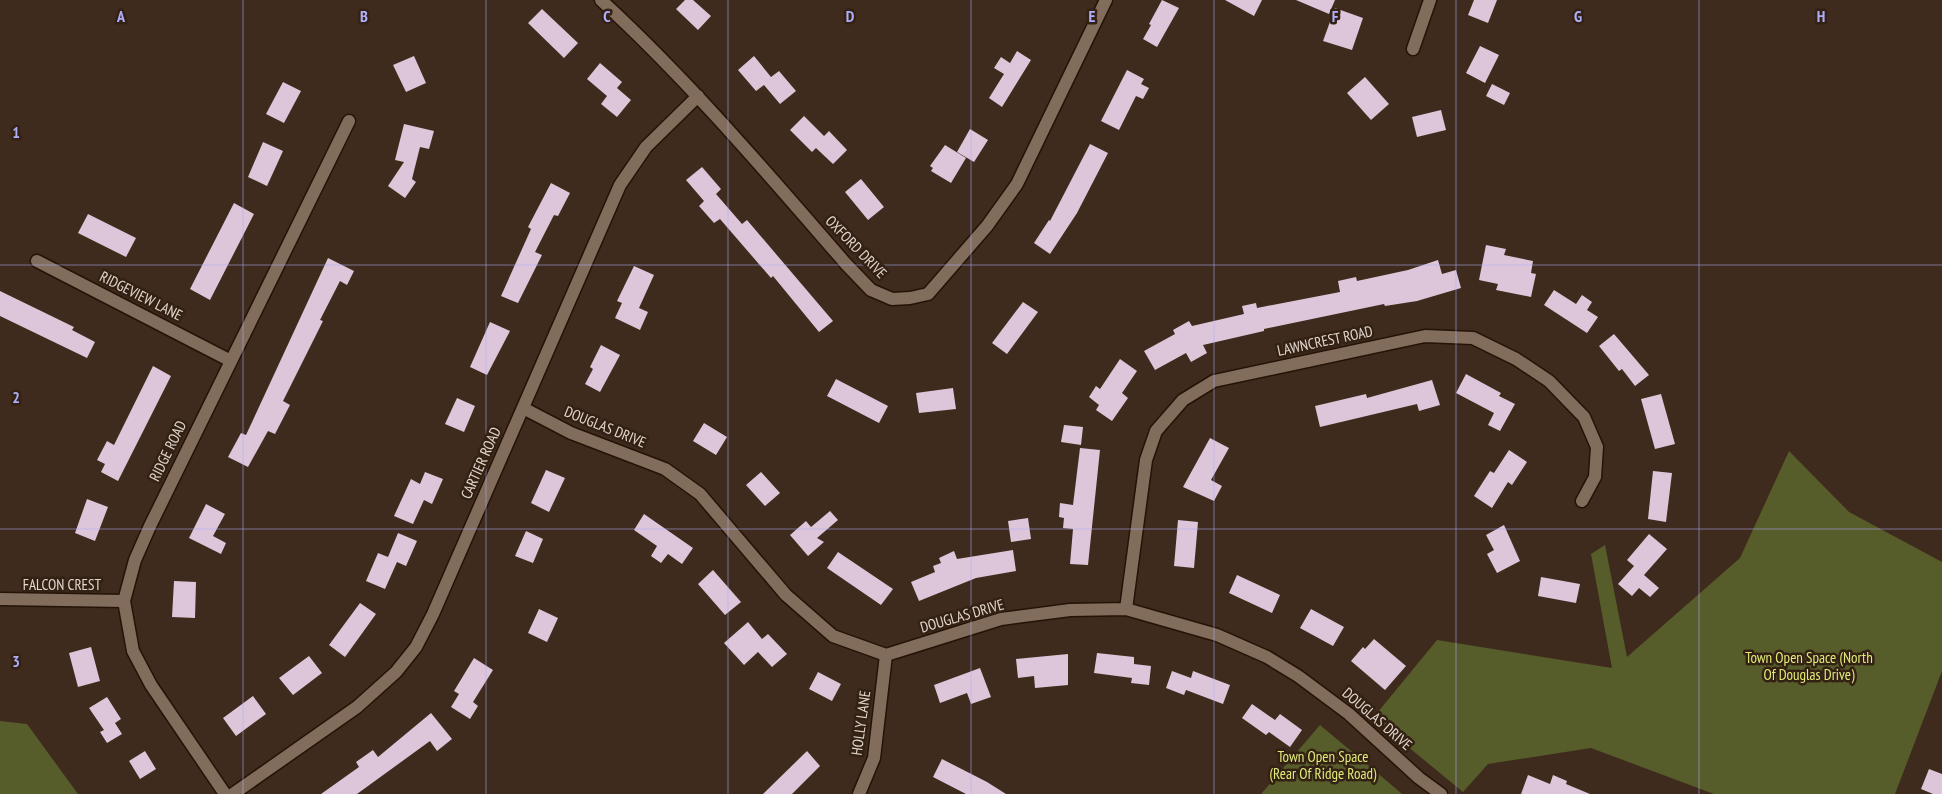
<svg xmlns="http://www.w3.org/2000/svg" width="1942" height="794" font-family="'PT Sans Narrow',sans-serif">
<rect width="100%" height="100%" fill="#3e2b1d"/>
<path fill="#575c2b" d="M1789 451 1849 512 1942 562V671L1895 794H1714L1591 748 1488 764 1463 792 1373 718 1437 640 1612 668 1591 554 1605 545 1627 657 1740 558Z
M0 721 27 724 78 794H0Z
M1320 725 1394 787 1402 794H1261Z"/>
<path fill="#ddc6d9" d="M685 0H693L711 16 698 30 676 9Z
M1162 0 1179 8 1157 47 1143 39 1151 25 1149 24Z
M1225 0H1262L1254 16Z
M1296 0H1335L1329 14Z
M1474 0H1497L1488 23 1468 15Z
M1335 8 1363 18 1352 50 1323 41Z
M542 9 578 43 564 58 528 23Z
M1480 46 1499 55 1485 83 1466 73Z
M1017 51 1031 60 1002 107 989 98 1004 74 994 68 1001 57 1010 63Z
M414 56 426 83 406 92 393 65Z
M754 56 771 77 779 71 796 91 780 104 764 85 756 91 738 70Z
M600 63 622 82 617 88 631 100 617 117 601 104 607 96 587 79Z
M1127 70 1144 79 1141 84 1149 88 1143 99 1136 96 1119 130 1101 121Z
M1365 77 1389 104 1371 120 1347 93Z
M283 82 301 91 284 123 266 114Z
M1492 84 1510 93 1504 105 1486 96Z
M1441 110 1446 130 1417 137 1412 117Z
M804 116 824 136 829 131 847 150 833 164 816 148 812 152 790 130Z
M404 124 434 131 429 149 420 147 412 179 416 182 405 198 388 186 404 162 395 160Z
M970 129 988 140 974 162 957 152Z
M263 142 283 151 267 186 248 177Z
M1090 144 1108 153 1077 213 1050 254 1034 243 1049 220 1050 221Z
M945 145 966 158 951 183 931 171 933 168 930 166Z
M702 167 721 189 716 194 742 224 747 220 833 321 819 332 773 276 771 278 720 219 714 223 699 206 704 201 686 180Z
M861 179 884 207 868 220 845 192Z
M551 183 570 193 558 216 554 215 535 252 542 255 518 303 501 296 531 229 528 227Z
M234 203 254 214 210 300 190 289Z
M88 214 136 238 126 257 78 233Z
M1486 245 1506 249 1504 255 1533 261 1531 273 1536 274 1531 297 1496 290 1498 284 1479 280Z
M328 258 354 271 347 285 340 281 320 320 323 321 283 401 290 405 275 434 268 431 248 467 228 457 241 433 246 435Z
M1438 260 1442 274 1456 270 1461 288 1417 301 1385 306 1384 304 1264 329V331L1203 345 1207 353 1191 362 1186 353 1155 370 1144 351 1175 334 1173 330 1189 321 1192 326 1244 314 1242 306 1256 303 1257 308 1340 292 1338 281 1356 277 1357 281 1408 270Z
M634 266 654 275 639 308 648 312 640 330 615 318 622 303 617 301Z
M1554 290 1576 304 1582 295 1592 302 1587 310 1598 317 1587 333 1544 305Z
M0 291 74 327 72 330 95 342 87 358 0 316Z
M1023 302 1038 312 1007 354 992 343Z
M490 322 510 331 487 375 470 367Z
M1614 334 1649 375 1635 386 1622 369 1619 371 1599 346Z
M601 345 620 355 600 392 585 384 593 369 590 367Z
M1120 359 1137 371 1122 393 1128 398 1112 421 1096 410 1099 405 1089 397 1096 386 1100 389Z
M153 366 171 376 118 481 101 472 105 464 97 460 107 441 114 445Z
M1466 374 1501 393 1499 396 1515 404 1500 431 1488 425 1494 413 1456 393Z
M836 379 888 406 879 423 827 396Z
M1432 380 1440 405 1419 411 1417 404 1320 427 1315 406 1366 394 1367 398Z
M953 388 956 409 919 413 916 393Z
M1661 394 1675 444 1655 449 1641 399Z
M457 398 475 406 464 432 445 424Z
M704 423 727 437 716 455 693 441Z
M1064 425 1083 427 1081 445 1061 442Z
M1210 438 1229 448 1211 480 1222 486 1214 501 1183 487Z
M1080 448 1100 450 1088 565 1070 564 1073 529 1063 528 1064 518 1059 517 1060 503 1073 505Z
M1509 450 1527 462 1512 485 1508 482 1492 508 1474 496 1490 471 1494 473Z
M546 470 565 478 549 512 531 503Z
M1653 471 1672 473 1666 522 1648 519Z
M425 472 443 479 432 504 424 500 413 524 394 516 411 479 420 484Z
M761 472 780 493 765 506 746 485Z
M87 499 108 507 95 541 75 533Z
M206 504 225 514 213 536 226 543 221 554 189 538Z
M830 511 838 520 817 538 824 542 808 556 790 535 806 521 811 527Z
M644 514 693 548 682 564 668 554 661 563 651 556 657 546 634 530Z
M1028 518 1031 539 1011 542 1008 521Z
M1178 520 1198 522 1194 568 1174 566Z
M1504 525 1520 561 1497 573 1487 554 1494 550 1486 535Z
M526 531 543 539 533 563 515 556Z
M398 533 417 541 406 566 397 562 385 589 366 581 378 553 388 557Z
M1649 534 1667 549 1644 575 1659 588 1650 597 1639 588 1632 596 1618 584 1634 566 1627 560Z
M1013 550 1016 571 976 578 919 601 911 582 935 572 933 566 941 563 939 558 954 551 957 559Z
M838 552 893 589 881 605 827 568Z
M713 570 741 602 725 615 698 584Z
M1237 575 1280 595 1272 613 1229 593Z
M1541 577 1580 584 1576 603 1538 596Z
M174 581 196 582 195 618 172 617Z
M360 603 376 614 345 657 329 645Z
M539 609 558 618 547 642 528 633Z
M1311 609 1344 627 1333 646 1300 628Z
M748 622 762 639 768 634 787 654 772 667 758 652 744 665 724 643Z
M1374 639 1406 666 1385 690 1351 661 1363 647 1365 649Z
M91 647 100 681 78 687 69 653Z
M1097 653 1134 657V664L1151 666 1149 685 1131 683 1132 678 1094 673Z
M1068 654V685L1035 688 1034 676 1018 678 1016 659Z
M309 656 322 673 293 695 279 678Z
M474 658 493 670 473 702 478 706 470 719 451 707 459 694 454 691Z
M980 668 991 697 971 704 967 693 940 703 934 685Z
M1172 671 1191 678 1193 671 1230 685 1223 704 1186 690 1184 695 1166 688Z
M818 672 841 684 832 701 809 689Z
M253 696 266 714 236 736 223 718Z
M107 697 121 719 115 723 122 734 107 743 100 732 104 730 89 708Z
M1252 704 1275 720 1280 714 1302 730 1290 747 1269 732 1266 735 1242 718Z
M431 713 452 739 437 751 430 741 357 794H321L359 767 356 762 373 750 378 757Z
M145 751 156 769 140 779 129 761Z
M807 751 820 766 792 794H763Z
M942 759 987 782 1006 794H966L933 777Z
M1929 769 1942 774V794H1933L1921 789Z
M1528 775 1550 784 1553 775 1567 781 1566 784 1590 794H1521Z"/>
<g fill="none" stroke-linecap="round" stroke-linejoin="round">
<g stroke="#241306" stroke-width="15">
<path id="minor" d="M601 0C690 82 767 173 846 264L871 290 892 299 910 298 928 294 987 226 1017 184 1106 0
M1413 49 1430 0
M37 261 231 361
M523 408 571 433 665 469 700 494 786 595 833 636 886 655 1001 619 1070 610 1126 609 1217 635 1267 657 1298 676 1349 714 1419 778 1441 794
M0 599 124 601
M1126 609 1146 460 1156 431 1183 400 1214 381 1425 336 1473 338 1516 359 1549 381 1584 417 1597 447 1595 477 1582 501
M225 794 151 685 133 651 124 601 135 560 150 526 349 121
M233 794 357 707 396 672 416 647 433 614 620 185 646 147 698 96
M859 794 874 758 886 655"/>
</g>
<use href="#minor" stroke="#826c5c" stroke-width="12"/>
</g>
<path fill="none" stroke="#aeaefa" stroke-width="1" stroke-opacity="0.55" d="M243 0V794M486 0V794M728 0V794M971 0V794M1214 0V794M1456 0V794M1699 0V794M0 265H1942M0 529H1942"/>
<g text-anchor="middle" stroke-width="5" stroke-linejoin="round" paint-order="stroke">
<g font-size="15" fill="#e3d6cd" stroke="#332114">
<text transform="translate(856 247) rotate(46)" y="5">OXFORD DRIVE</text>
<text transform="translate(141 296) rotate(27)" y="5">RIDGEVIEW LANE</text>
<text transform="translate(1325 341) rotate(-12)" y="5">LAWNCREST ROAD</text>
<text transform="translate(605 427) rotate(22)" y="5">DOUGLAS DRIVE</text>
<text transform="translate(168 451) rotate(-64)" y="5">RIDGE ROAD</text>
<text transform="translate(481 463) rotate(-66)" y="5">CARTIER ROAD</text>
<text x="62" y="590">FALCON CREST</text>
<text transform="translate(962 616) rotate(-16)" y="5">DOUGLAS DRIVE</text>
<text transform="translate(1377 719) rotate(41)" y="5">DOUGLAS DRIVE</text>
<text transform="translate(861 723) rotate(-82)" y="5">HOLLY LANE</text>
</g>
<g font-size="15" fill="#e0eb78" stroke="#332114">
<text x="1809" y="663">Town Open Space (North<tspan x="1809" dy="17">Of Douglas Drive)</tspan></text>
<text x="1323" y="762">Town Open Space<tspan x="1323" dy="17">(Rear Of Ridge Road)</tspan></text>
</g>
</g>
<g font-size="16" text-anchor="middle" font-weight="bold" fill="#aeaefa" stroke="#332114" stroke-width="5" stroke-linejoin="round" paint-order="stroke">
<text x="121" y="22">A</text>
<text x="364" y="22">B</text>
<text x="607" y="22">C</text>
<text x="850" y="22">D</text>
<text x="1092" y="22">E</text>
<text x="1335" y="22">F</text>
<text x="1578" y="22">G</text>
<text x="1821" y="22">H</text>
<text x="16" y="138">1</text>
<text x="16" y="403">2</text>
<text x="16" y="667">3</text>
</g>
</svg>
